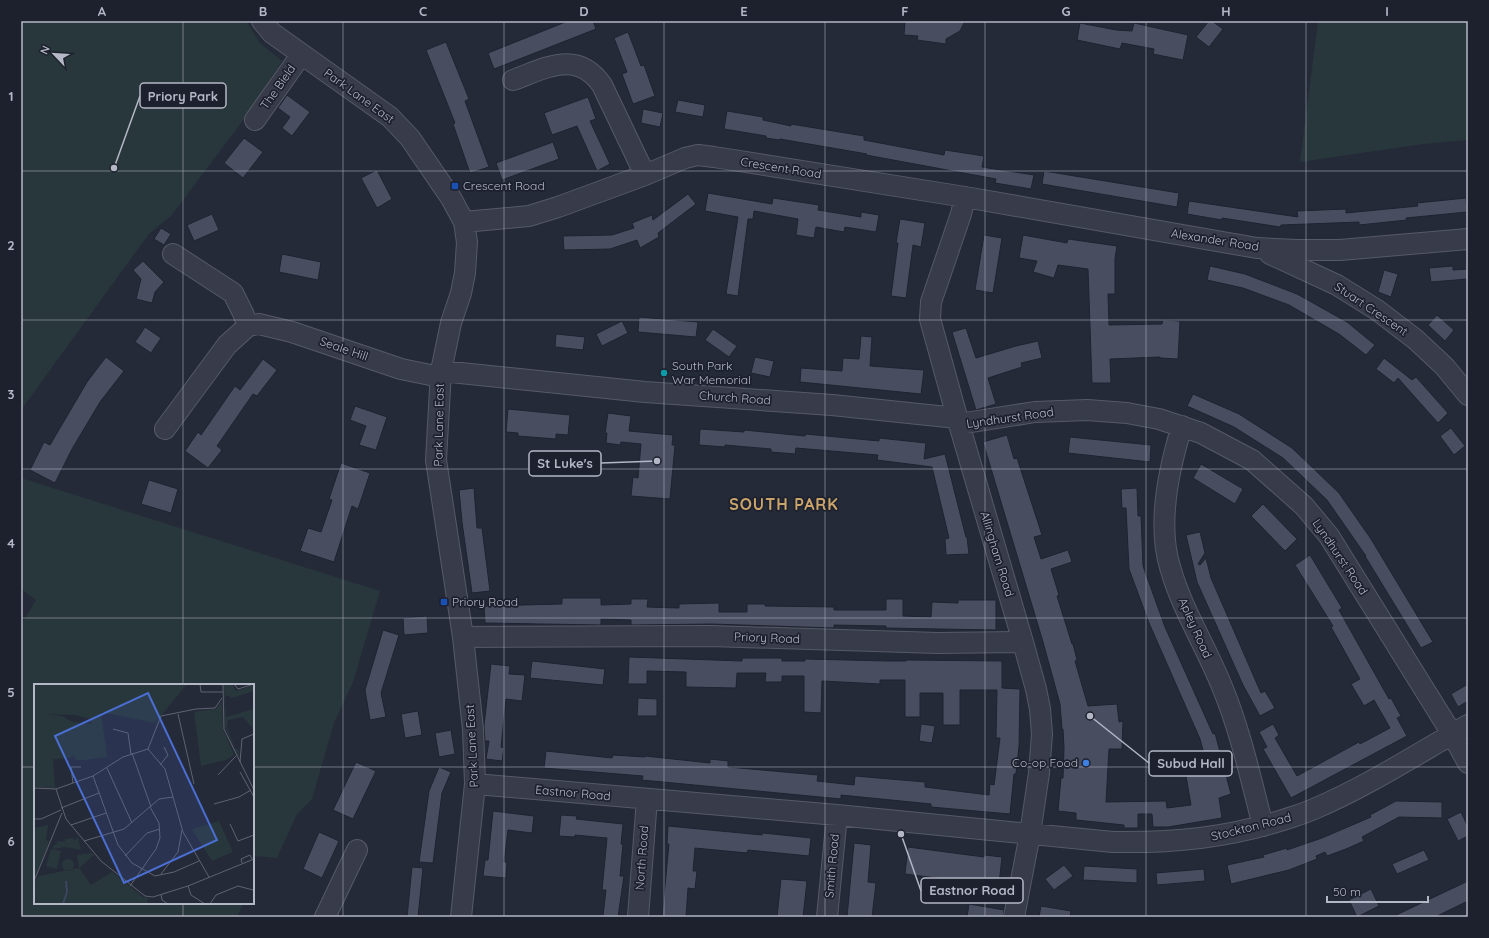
<svg xmlns="http://www.w3.org/2000/svg" width="1489" height="938" font-family="Quicksand,sans-serif">
<rect width="100%" height="100%" fill="#252a39"/>
<path fill="#28373b" d="M21 21H246L260 43 282 61 244 119 171 216 150 233 143 242 21 410Z
M1318 21H1468V140L1423 144 1300 162Z
M21 478 380 591 353 682 334 723 312 799 297 814 277 858 253 856V685H35V903H243L237 917H21V625L36 600 21 589Z"/>
<path fill="#494d60" stroke="#1f2330" d="M568 21H593L596 29 494 69 488 53Z
M905 21H965L960 31 946 39V44L917 40 918 36 904 35Z
M1209 21H1212L1223 29 1209 47 1196 37Z
M1080 23 1116 30 1132 31 1134 23 1188 35 1183 60 1153 54 1154 49 1122 43 1120 49 1077 40Z
M628 32 641 66 644 65 655 96 633 104 622 74 627 72 614 38Z
M446 42 469 99 465 101 489 167 470 173 453 124 455 123 426 50Z
M287 95 310 112 292 136 282 128 290 117 278 108Z
M588 97 596 119 590 121 610 164 597 171 577 126 552 135 544 113Z
M678 100 705 105 703 117 675 112Z
M643 109 663 113 660 127 641 123Z
M727 111 763 117V120L791 126V124L864 136V140L944 155 945 150 984 156 982 167 1034 175 1031 189 995 183 996 179 866 155 867 154 780 139 779 140 766 138V136L724 129Z
M244 138 263 152 243 178 224 163Z
M553 142 559 159 502 180 496 163Z
M377 170 392 199 377 208 361 178Z
M1044 171 1179 193 1177 207 1042 184Z
M708 193 772 204 773 198 819 205 818 210 861 217V212L879 215 876 232 845 227 844 232 816 227 814 238 796 235 798 219 754 211 753 219H748L738 296 726 294 738 217 705 211Z
M688 194 696 204 658 233 659 237 640 248 637 240 610 249 564 250 563 236 612 235 634 228 632 223 652 215 653 220Z
M1466 198 1467 212 1406 218 1407 220 1359 225V222L1281 225 1280 227 1222 218V220L1187 214 1189 201 1298 217 1297 211 1346 209V213L1418 206 1417 203Z
M212 214 219 230 194 241 187 225Z
M900 219 925 223 921 247 913 245 906 298 891 296 898 243H896Z
M161 228 171 234 164 245 154 239Z
M984 235 1002 238 993 293 975 290Z
M1023 235 1067 243 1068 239 1117 246 1115 259V294H1108L1109 325 1162 324 1163 320 1180 321 1178 359 1160 358V357L1110 359 1111 383H1092L1088 269 1058 265 1054 278 1033 272 1037 261 1019 258Z
M282 254 321 262 318 280 279 272Z
M143 261 164 282 155 292 152 303 136 299 141 279 133 270Z
M1210 266 1245 274 1297 294 1347 322 1375 345 1366 355 1339 334 1289 305 1243 288 1207 280Z
M1453 266V270L1468 269V279L1431 282 1429 268Z
M1384 270 1398 274 1391 297 1378 292Z
M1437 315 1454 330 1445 341 1428 325Z
M639 317 698 322 696 337 638 332Z
M622 321 628 333 602 346 596 334Z
M145 327 161 338 151 353 135 342Z
M966 328 976 358 1016 346 1038 341 1042 358 1021 363 1022 367 988 378 996 404 976 410 952 332Z
M713 329 737 346 729 357 705 340Z
M556 334 585 337 583 350 555 347Z
M861 336 872 337 870 366 924 370 921 394 800 382 801 368 842 371 843 358 859 359Z
M106 357 124 371 100 402 72 449 55 483 30 470 44 442 50 445 87 382Z
M755 357 774 361 770 377 751 373Z
M1384 358 1412 380 1416 377 1448 413 1438 423 1398 378 1394 383 1376 369Z
M263 359 277 370 257 396 253 394 217 446 222 450 208 468 185 451 198 432 201 435 235 386 240 390Z
M1193 394 1239 414 1292 448 1339 493 1371 539 1433 642 1421 648 1365 556H1366L1327 500 1283 458 1234 427 1187 406Z
M355 406 387 417 376 450 359 445 366 426 350 420Z
M508 409 570 415 568 435 556 434V439L518 436V433L506 432Z
M608 413 631 416 629 431 673 435 672 445H675L670 499 631 496 633 477 638 478 641 444 621 442 620 445 606 443 607 433H605Z
M1451 428 1465 446 1454 455 1440 436Z
M700 429 744 432V430L805 436 806 434 879 441V438L926 443 924 459 945 454 966 537H967L969 554 946 555 945 539 949 538 932 467 877 460 878 455 796 448 795 454 771 452V449L725 445V447L699 445Z
M1007 435 1014 459 1017 458 1042 535 1034 537 1041 559 1068 550 1072 562 1051 569 1059 595 1057 596 1072 644H1073L1077 660 1075 661 1088 706 1117 704 1119 722 1123 721 1122 749H1109L1106 802 1166 801 1167 808 1191 805 1186 776 1209 772 1200 739 1149 623 1129 569 1126 508H1122L1121 489 1137 488 1138 516H1141L1143 566 1165 627 1213 734 1215 733 1231 794 1219 798 1222 818 1168 827H1153L1152 814H1138V828H1124V825L1076 820V813L1058 811 1061 778H1063L1064 748 1063 729H1062L1060 704 1043 642 983 442Z
M1070 437 1151 445 1150 462 1068 453Z
M341 463 370 473 358 509 352 506 334 562 300 551 308 528 321 532 332 500 329 499Z
M1201 464 1243 489 1235 504 1193 478Z
M149 480 178 489 171 513 141 504Z
M474 488 477 528H482L490 591 472 593 462 522 459 490Z
M1263 504 1297 539 1285 551 1251 516Z
M1200 532 1205 553 1198 564 1200 565 1206 558 1211 578 1261 693 1265 691 1275 708 1260 716 1243 685 1197 582 1186 535Z
M1310 555 1342 608 1339 610 1389 699 1391 698 1401 716 1397 718 1407 736 1291 798 1263 749 1267 747 1259 732 1273 724 1279 735 1275 738 1297 776 1359 742 1360 744 1390 728 1374 700 1364 706 1351 684 1360 679 1331 627 1333 626 1295 565Z
M562 598H601V605L631 604V599H648L647 607 679 608V604L719 603V612H747V604H765V606L834 607V610H886V599H903V616L931 617 932 602 958 603V600H996V630L886 628V626L834 625V628L711 624 631 625V620L601 619V625L485 623 484 606 562 604Z
M427 616 428 633 404 635 403 618Z
M383 630 399 635 381 693 386 717 370 720 365 690Z
M629 657 742 661V658H782V661H805V659L888 661H906V660L1002 661V688L1020 689 1019 746 1016 774H1014L1010 814 931 807V804L841 795V799L642 780 643 776 544 768 546 751 612 758 613 755 645 757V756L710 763V759L728 761V767L818 775 817 781 854 785 855 776 925 782V787L989 795 990 784 994 785 1000 738H996L997 690H960V725H943V693H920V717H905V680H880V684L822 681 821 713 804 712V676H782V682H765L766 673H737L736 688 686 687V672L647 671V684H628Z
M532 661 605 669 603 685 530 678Z
M491 664 510 666 509 674 525 675 522 701 506 699 501 747 504 748 502 761 486 759 489 741H485L484 726Z
M1468 684V701L1458 707 1451 694Z
M638 698 657 699V716H637Z
M418 711 422 735 405 738 401 714Z
M921 724 935 726 932 743 919 741Z
M451 730 455 754 439 757 435 733Z
M356 762 376 771 353 819 333 810Z
M439 767 451 772 442 793 433 863 419 862 429 791Z
M1396 801 1442 802V818L1399 817 1362 837 1364 841 1346 849 1327 856 1325 852 1316 856 1317 859 1289 870 1231 884 1227 865 1264 857 1263 855 1287 848V850L1322 838 1371 817 1370 815Z
M493 811 534 816 532 833 508 830 504 862H507L506 878 483 876 485 860H488Z
M1461 812 1468 827V836L1458 841 1447 819Z
M561 815 577 816 576 819 623 824 621 844H623L620 876H624L618 917 603 916 606 890H602L607 838 575 835V837L559 836Z
M668 826 762 835 763 833 811 838 809 856 748 850 747 853 695 848 693 871H697L695 889 688 888 686 917H662L669 844H667Z
M319 832 339 841 322 878 303 869Z
M854 843 871 845 868 882 876 883 872 917H847Z
M908 847 984 857 985 855 1002 857 999 884 977 881 976 883 905 874Z
M1424 850 1429 860 1397 874 1392 864Z
M1064 865 1073 876 1054 890 1045 879Z
M1084 866 1137 869V883L1083 880Z
M412 867 423 868 418 917H407Z
M1204 869 1205 881 1157 885 1156 873Z
M781 879 807 881 803 917H777Z
M1468 881V901L1435 917H1392Z
M1371 889 1379 906 1357 917 1349 900Z
M969 904 1004 910 1003 917H967Z
M1041 906 1071 911 1070 917H1039Z"/>
<g fill="none" stroke-linecap="round" stroke-linejoin="round">
<g stroke="#565a67" stroke-width="22">
<path id="minor" d="M262 21 272 33 390 117 410 138 451 198 464 222 467 242 465 273 461 293 451 323 441 371 436 460 463 637 473 729 475 784 461 917
M513 80C546 68 577 49 602 85L645 175
M255 120 301 55
M965 197 961 214 931 302 930 319 959 424 1023 642 1036 689 1040 709 1042 734 1039 773 1030 834 1014 917
M464 222 529 216 558 207 645 175 685 158 698 155 714 157 965 197 1257 248 1296 250H1340L1468 239
M173 254 233 293 243 313 248 326
M1270 254 1337 285 1377 310 1415 339 1444 366 1468 395
M441 371 645 392 832 405 957 418
M959 424 1035 412 1087 410 1127 413 1159 419 1201 433 1252 460 1304 506 1329 536 1452 734 1468 763
M1182 426C1169 468 1157 524 1170 567 1182 610 1207 648 1223 689 1241 733 1251 780 1263 826
M165 429 227 345 248 326 259 324 292 332 401 369 440 377
M463 637 711 636 938 643 1023 642
M475 784 837 815 1113 842C1174 843 1227 838 1286 819 1295 816 1305 813 1314 809 1368 786 1417 754 1468 725
M325 917 357 850
M638 917 647 799
M827 917 837 815"/>
</g>
<use href="#minor" stroke="#383c4a" stroke-width="20"/>
</g>
<path fill="none" stroke="#b4b7c5" stroke-width="1" stroke-opacity="0.55" d="M183 21V685M343 21V917M504 21V917M664 21V917M825 21V917M985 21V917M1146 21V917M1306 21V917M21 171H1468M21 320H1468M21 469H1468M21 618H1468M21 767H35M253 767H1468M183 903V917"/>
<g fill="#1a4fb4" stroke="#1d212e" stroke-width="1.5">
<rect x="451" y="182" width="8" height="8" rx="2"/>
<rect x="440" y="598" width="8" height="8" rx="2"/>
</g>
<circle fill="#0f9aa8" stroke="#1d212e" stroke-width="1.5" cx="664" cy="373" r="4"/>
<circle fill="#3f7fe0" stroke="#1d212e" stroke-width="1.5" cx="1086" cy="763" r="4"/>
<g text-anchor="middle" stroke-width="3.5" stroke-linejoin="round" paint-order="stroke">
<g font-size="12" fill="#b4b7c5" stroke="#1d212e">
<text transform="translate(278 87) rotate(-55)" y="4">The Bield</text>
<text transform="translate(359 96) rotate(36)" y="4">Park Lane East</text>
<text transform="translate(781 168) rotate(9)" y="4">Crescent Road</text>
<text transform="translate(1215 240) rotate(9)" y="4">Alexander Road</text>
<text transform="translate(1371 309) rotate(34)" y="4">Stuart Crescent</text>
<text transform="translate(344 349) rotate(19)" y="4">Seale Hill</text>
<text transform="translate(735 398) rotate(4)" y="4">Church Road</text>
<text transform="translate(1010 418) rotate(-8)" y="4">Lyndhurst Road</text>
<text transform="translate(439 425) rotate(-89)" y="4">Park Lane East</text>
<text transform="translate(997 554) rotate(73)" y="4">Allingham Road</text>
<text transform="translate(1340 557) rotate(56)" y="4">Lyndhurst Road</text>
<text transform="translate(1195 628) rotate(66)" y="4">Apley Road</text>
<text transform="translate(767 638) rotate(2)" y="4">Priory Road</text>
<text transform="translate(472 746) rotate(-93)" y="4">Park Lane East</text>
<text transform="translate(573 793) rotate(5)" y="4">Eastnor Road</text>
<text transform="translate(1251 827) rotate(-14)" y="4">Stockton Road</text>
<text transform="translate(642 858) rotate(-86)" y="4">North Road</text>
<text transform="translate(832 866) rotate(-85)" y="4">Smith Road</text>
</g>
<g font-size="12" fill="#b4b7c5" stroke="#1d212e" text-anchor="start">
<text x="463" y="190">Crescent Road</text>
<text x="672" y="370">South Park<tspan x="672" dy="14">War Memorial</tspan></text>
<text x="452" y="606">Priory Road</text>
<text x="1078" y="767" text-anchor="end">Co-op Food</text>
</g>
<g font-size="16" font-weight="bold" letter-spacing="1" fill="#caa46a" stroke="#1d212e">
<text x="784" y="510">SOUTH PARK</text>
</g>
</g>
<g transform="translate(34 684)">
<rect width="220" height="220" fill="#252a39"/>
<path d="M0 0H153L121 39 67 28 73 73 50 76H42L40 71 36 74 19 75 21 104 0 103ZM14 30 41 31 57 35V40L39 38 27 32ZM190 0H198L202 7 220 1V7L198 14 193 11 191 14 192 33 220 25V46L209 33 194 36 193 43 201 65H204L206 75 199 63 191 42ZM188 17 189 45 200 71 192 76 167 82 160 28H157L182 25ZM185 137 199 168 178 177 158 145ZM14 141 12 156 15 158 0 196V144ZM39 154 40 157 44 154 47 166 30 163 20 165 19 162 23 160V157L31 158V155ZM17 165 27 167 23 185 12 182ZM58 169 60 171 45 184 57 201 78 188 109 213 116 214 113 216 114 220H0V199L5 192 45 184 43 171ZM28 181a6 6 0 1 1 12 0a6 6 0 1 1-12 0Z" fill="#28373b" fill-rule="evenodd"/>
<path fill="none" stroke="#3c4561" stroke-width="2" d="M29 220 33 208 32 197"/>
<path fill="none" stroke="#5e6271" stroke-width="1" d="M166 0 167 8H189M189 0 190 45 220 106M200 0 204 5 220 0M144 30 160 100M79 45 94 49 97 70M114 65 131 85 149 148 175 193M98 69 117 123M206 78 208 55 220 50M126 81 134 71 130 63M73 84 98 139M206 88 220 113M184 91 202 72M59 92 84 161 98 179 121 192 140 188 165 177M39 99 37 83H47M0 104 22 105 59 92 89 73 114 65 127 32 162 25 181 24 188 14M22 105 32 135 67 177 111 212 119 213 154 202 220 175M180 120 205 113 217 106M27 124 65 109M0 135H7L27 126M196 140 204 157 220 151M37 141 72 129M50 157 90 145 125 115 139 113M91 172 113 149 126 145M208 179 207 175 216 171 218 175M127 190 144 168 148 146M0 197 28 129M96 202 122 165 126 154 125 139 116 123M154 202 157 211 171 220M127 210 128 216 134 220M176 220 182 211 204 202 219 206"/>
<path fill="#4a6ed2" fill-opacity="0.15" stroke="#4a6ed2" stroke-width="2" d="M114 9 183 156 90 199 21 52Z"/>
<rect width="220" height="220" fill="none" stroke="#b4b7c5" stroke-width="2"/>
</g>
<path fill="none" stroke="#b4b7c5" stroke-width="1.5" d="M114 168L140 96M657 461L601 463M1090 716L1149 763M901 834L921 891"/>
<g fill="#b4b7c5" stroke="#1d212e" stroke-width="1.5">
<circle cx="114" cy="168" r="4"/>
<circle cx="657" cy="461" r="4"/>
<circle cx="1090" cy="716" r="4"/>
<circle cx="901" cy="834" r="4"/>
</g>
<g fill="#1d212e" stroke="#b4b7c5" stroke-width="1.5">
<rect x="140" y="83" width="86" height="25" rx="4"/>
<rect x="529" y="451" width="72" height="25" rx="4"/>
<rect x="1149" y="751" width="83" height="25" rx="4"/>
<rect x="921" y="878" width="102" height="25" rx="4"/>
</g>
<g font-size="13" text-anchor="middle" font-weight="bold" fill="#b4b7c5">
<text x="183" y="101">Priory Park</text>
<text x="565" y="468">St Luke's</text>
<text x="1191" y="768">Subud Hall</text>
<text x="972" y="895">Eastnor Road</text>
</g>
<rect width="1489" height="938" fill="none" stroke="#1d212e" stroke-width="44"/>
<g transform="translate(54 54) rotate(295)" stroke="#1d212e" stroke-width="3" paint-order="stroke">
<path d="M0-3L7 15L0 10L-7 15Z" fill="#b4b7c5"/>
<text y="-6" font-size="11" font-weight="bold" text-anchor="middle" fill="#b4b7c5">N</text>
</g>
<path d="M1327 896v6h101v-6" fill="none" stroke="#b4b7c5" stroke-width="2"/>
<text x="1333" y="896" font-size="12" fill="#b4b7c5" stroke="#1d212e" stroke-width="3" paint-order="stroke">50 m</text>
<rect x="22" y="22" width="1445" height="894" fill="none" stroke="#b4b7c5" stroke-width="1.5"/>
<g font-size="13" text-anchor="middle" font-weight="bold" fill="#b4b7c5">
<text x="102" y="16">A</text>
<text x="263" y="16">B</text>
<text x="423" y="16">C</text>
<text x="584" y="16">D</text>
<text x="744" y="16">E</text>
<text x="905" y="16">F</text>
<text x="1066" y="16">G</text>
<text x="1226" y="16">H</text>
<text x="1387" y="16">I</text>
<text x="11" y="101">1</text>
<text x="11" y="250">2</text>
<text x="11" y="399">3</text>
<text x="11" y="548">4</text>
<text x="11" y="697">5</text>
<text x="11" y="846">6</text>
</g>
</svg>
